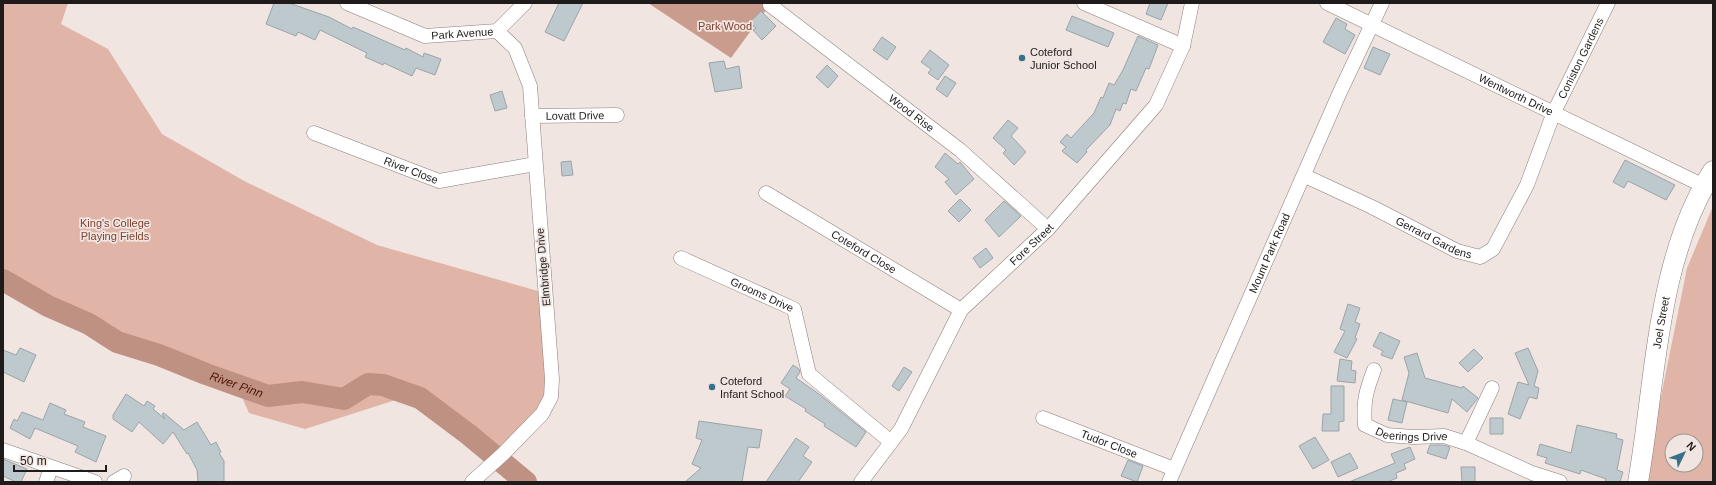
<svg xmlns="http://www.w3.org/2000/svg" width="1716" height="485" font-family="Helvetica,sans-serif">
<rect width="100%" height="100%" fill="#f1e5e1"/>
<path fill="#e0b5a8" fill-rule="evenodd" d="M3 3H68L61 24 108 49 162 134 246 182 377 245 545 293 551 397 503 454 427 390 305 429 249 413 242 397 118 350 3 292Z
M1713 206V482H1648L1651 446 1687 268ZM1672 441H1696V465H1672Z"/>
<path fill="#ca9c8e" d="M648 3H771L731 58Z"/>
<g fill="none" stroke-linecap="round" stroke-linejoin="round">
<path stroke="#bf9183" stroke-width="22" id="s1" d="M3 280 48 306 89 324 117 342 159 355 206 374 268 396 302 392 344 399 368 384 383 385 420 398 468 434 526 482"/>
</g>
<path fill="#bec9ce" stroke="#9aa4a9" d="M274 3H289L329 17 352 29 353 27 405 50 406 48 423 57 424 53 441 59 435 75 416 68 412 76 384 63 383 65 365 57 367 53 320 30 315 40 298 32 296 36 266 24Z
M559 3H583L564 41 545 32Z
M1150 3H1168L1161 20 1146 14Z
M761 11 776 26 762 40 753 30 756 28 750 22Z
M1072 16 1114 33 1108 47 1066 30Z
M1336 18 1347 24 1345 29 1355 35 1345 54 1323 42Z
M1138 36 1158 45 1149 69 1146 68 1136 91 1131 89 1126 104 1123 103 1120 111 1116 109 1110 125 1086 150 1087 152 1077 163 1062 151 1066 147 1060 142 1067 134 1071 138 1094 113 1101 97 1103 98 1109 83 1114 85 1123 70Z
M882 37 896 47 887 60 873 50Z
M1373 47 1390 54 1380 75 1364 68Z
M930 50 949 65 938 80 928 73 931 69 921 62Z
M724 61 726 69 739 66 742 88 715 92 709 63Z
M827 65 838 76 828 88 816 77Z
M945 76 956 83 947 97 936 89Z
M502 91 507 108 495 111 490 95Z
M1008 120 1018 128 1011 136 1026 152 1014 165 1003 153 1006 150 993 138Z
M945 153 958 164 960 162 974 179 956 195 945 182 949 179 935 167Z
M1625 160 1675 185 1666 200 1628 181 1624 188 1613 182Z
M571 161 573 175 562 176 561 162Z
M960 199 971 210 959 222 948 211Z
M1004 201 1021 216 999 237 985 220Z
M986 248 993 258 980 268 973 258Z
M1348 304 1360 308 1355 322 1360 324 1355 338 1357 339 1347 358 1334 352 1345 331 1340 329Z
M1380 332 1400 341 1392 359 1381 355 1383 351 1373 346Z
M20 348 36 355 24 382 3 372V350L16 355Z
M1528 348 1538 371 1534 386 1539 388 1537 399 1529 397 1520 419 1508 414 1518 382 1529 385 1515 353Z
M1474 349 1483 358 1468 372 1459 363Z
M1417 353 1425 378 1462 388 1463 386 1478 398 1467 412 1452 399 1448 413 1402 400 1409 373 1404 357Z
M1340 359 1352 361 1351 370 1356 371 1355 383 1337 381Z
M793 365 799 369 800 372 796 378 819 394 866 432 856 447 824 426 825 424 805 411 806 409 785 396 790 389 781 383Z
M904 367 912 372 899 391 892 386Z
M1331 386H1344V421L1339 422V431H1322L1323 414H1331Z
M126 394 144 406 147 401 155 406 153 409 165 419 162 414 164 413 184 430 197 422 211 445 216 442 221 452 219 453 224 461V482H198L197 470 188 453 187 454 173 432 163 444 139 422 132 432 113 419V415Z
M1393 399 1407 402 1402 423 1388 420Z
M50 403 66 410 64 414 85 422 83 427 106 436 96 462 75 452 78 446 35 428 30 439 10 428 14 419 17 421 22 412 43 420Z
M1490 418H1503V434H1490Z
M699 421 762 430 759 448 748 447 742 482H685L701 468 692 464 702 440 696 438Z
M1577 425 1617 434 1616 438 1623 440 1617 470 1623 472 1620 482H1605L1606 479 1581 470 1580 474 1545 463 1547 458 1537 455 1540 444 1571 453Z
M1315 437 1329 460 1313 469 1299 446Z
M796 438 809 447 803 456 812 462 798 482H766Z
M1430 445H1443L1450 447 1446 459 1427 453Z
M1410 447 1415 459 1404 464 1406 469 1396 473 1397 478 1387 482H1349L1395 463 1391 454Z
M1350 453 1358 468 1338 477 1331 462Z
M3 459 27 469 21 482H16L3 476Z
M1128 460 1143 466 1137 482 1121 476Z
M1461 467H1475V482H1462Z"/>
<g fill="none" stroke-linecap="round" stroke-linejoin="round">
<g stroke="#887e7a" stroke-width="15">
<g id="minor">
<path id="s2" d="M347 3 425 36 497 31 525 3"/>
<path d="M1084 3 1183 46"/>
<path id="s3" d="M1327 3 1704 186"/>
<path id="s4" d="M770 5 960 150 1048 229"/>
<path id="s5" d="M532 116 617 115"/>
<path id="s6" d="M314 133 439 181 535 164"/>
<path id="s7" d="M1305 176 1372 207 1457 251 1480 257 1493 249 1527 185 1554 112 1608 3"/>
<path id="s8" d="M766 193 961 310"/>
<path id="s9" d="M681 258 794 309 809 374 891 442"/>
<path id="s10" d="M1374 370C1366 391 1363 402 1365 425L1387 435 1413 437 1444 436 1466 443 1532 473 1560 482"/>
<path id="s11" d="M1043 418 1174 469"/>
<path d="M1466 443 1492 388"/>
<path d="M3 450 95 482"/>
<path d="M46 482 51 468"/>
<path d="M114 482 124 476"/>
<path d="M472 482 503 454 542 414 551 397 552 379 530 86 515 48 497 31"/>
<path id="s12" d="M861 482 901 429 961 310 1048 229 1156 105 1183 46 1192 3"/>
<path id="s13" d="M1169 482 1340 92 1382 3"/>
</g>
</g>
<g stroke="#887e7a" stroke-width="21">
<g id="secondary">
<path id="s14" d="M1638 482C1656 381 1656 260 1713 171"/>
</g>
</g>
<use href="#minor" stroke="#fff" stroke-width="14"/>
<use href="#secondary" stroke="#fff" stroke-width="20"/>
</g>
<g fill="#367189" stroke="#f1e5e1" stroke-width="1.5">
<circle cx="1022" cy="58" r="4"/>
<circle cx="712" cy="387" r="4"/>
</g>
<g text-anchor="middle" stroke-width="3.5" stroke-linejoin="round" paint-order="stroke">
<g font-size="11" fill="#804331" stroke="#f1e5e1">
<text x="725" y="30">Park Wood</text>
<text x="115" y="227">King's College<tspan x="115" dy="13">Playing Fields</tspan></text>
</g>
<g font-size="11" fill="#1f1b1a" stroke="#f1e5e1">
<text dy="4" stroke="none"><textPath href="#s2" startOffset="122">Park Avenue</textPath></text>
<text dy="4" stroke="none"><textPath href="#s7" startOffset="419">Coniston Gardens</textPath></text>
<text dy="4" stroke="none"><textPath href="#s3" startOffset="210">Wentworth Drive</textPath></text>
<text dy="4" stroke="none"><textPath href="#s4" startOffset="178">Wood Rise</textPath></text>
<text dy="4" stroke="none"><textPath href="#s5" startOffset="43">Lovatt Drive</textPath></text>
<text dy="4" stroke="none"><textPath href="#s6" startOffset="104">River Close</textPath></text>
<text dy="4" stroke="none"><textPath href="#s7" startOffset="143">Gerrard Gardens</textPath></text>
<text dy="4" stroke="none"><textPath href="#s12" startOffset="296">Fore Street</textPath></text>
<text dy="4" stroke="none"><textPath href="#s8" startOffset="114">Coteford Close</textPath></text>
<text dy="4" stroke="none"><textPath href="#s13" startOffset="250">Mount Park Road</textPath></text>
<text transform="translate(543 267) rotate(-95)" y="4">Elmbridge Drive</text>
<text dy="4" stroke="none"><textPath href="#s9" startOffset="89">Grooms Drive</textPath></text>
<text dy="4" stroke="none"><textPath href="#s14" startOffset="161">Joel Street</textPath></text>
<text dy="4" stroke="none"><textPath href="#s10" startOffset="105">Deerings Drive</textPath></text>
<text dy="4" stroke="none"><textPath href="#s11" startOffset="71">Tudor Close</textPath></text>
</g>
<g font-size="11" fill="#1f1b1a" stroke="#f1e5e1" text-anchor="start">
<text x="1030" y="56">Coteford<tspan x="1030" dy="13">Junior School</tspan></text>
<text x="720" y="385">Coteford<tspan x="720" dy="13">Infant School</tspan></text>
</g>
<g font-size="12" font-style="italic" fill="#4e1504" stroke="#f1e5e1">
<text dy="4" stroke="none"><textPath href="#s1" startOffset="257">River Pinn</textPath></text>
</g>
</g>
<rect width="1716" height="485" fill="none" stroke="#1f1b1a" stroke-width="8"/>
<g transform="translate(1684 453) rotate(47)"><circle r="19" fill="#f1e5e1" stroke="#9d9491"/>
<path d="M0-3L7 15L0 10L-7 15Z" fill="#367189"/>
<text y="-6" font-size="11" font-weight="bold" text-anchor="middle" fill="#1f1b1a">N</text>
</g>
<path d="M14 465v6h92v-6" fill="none" stroke="#1f1b1a" stroke-width="2"/>
<text x="20" y="465" font-size="12" fill="#1f1b1a" stroke="#f1e5e1" stroke-width="3" paint-order="stroke">50 m</text>
</svg>
